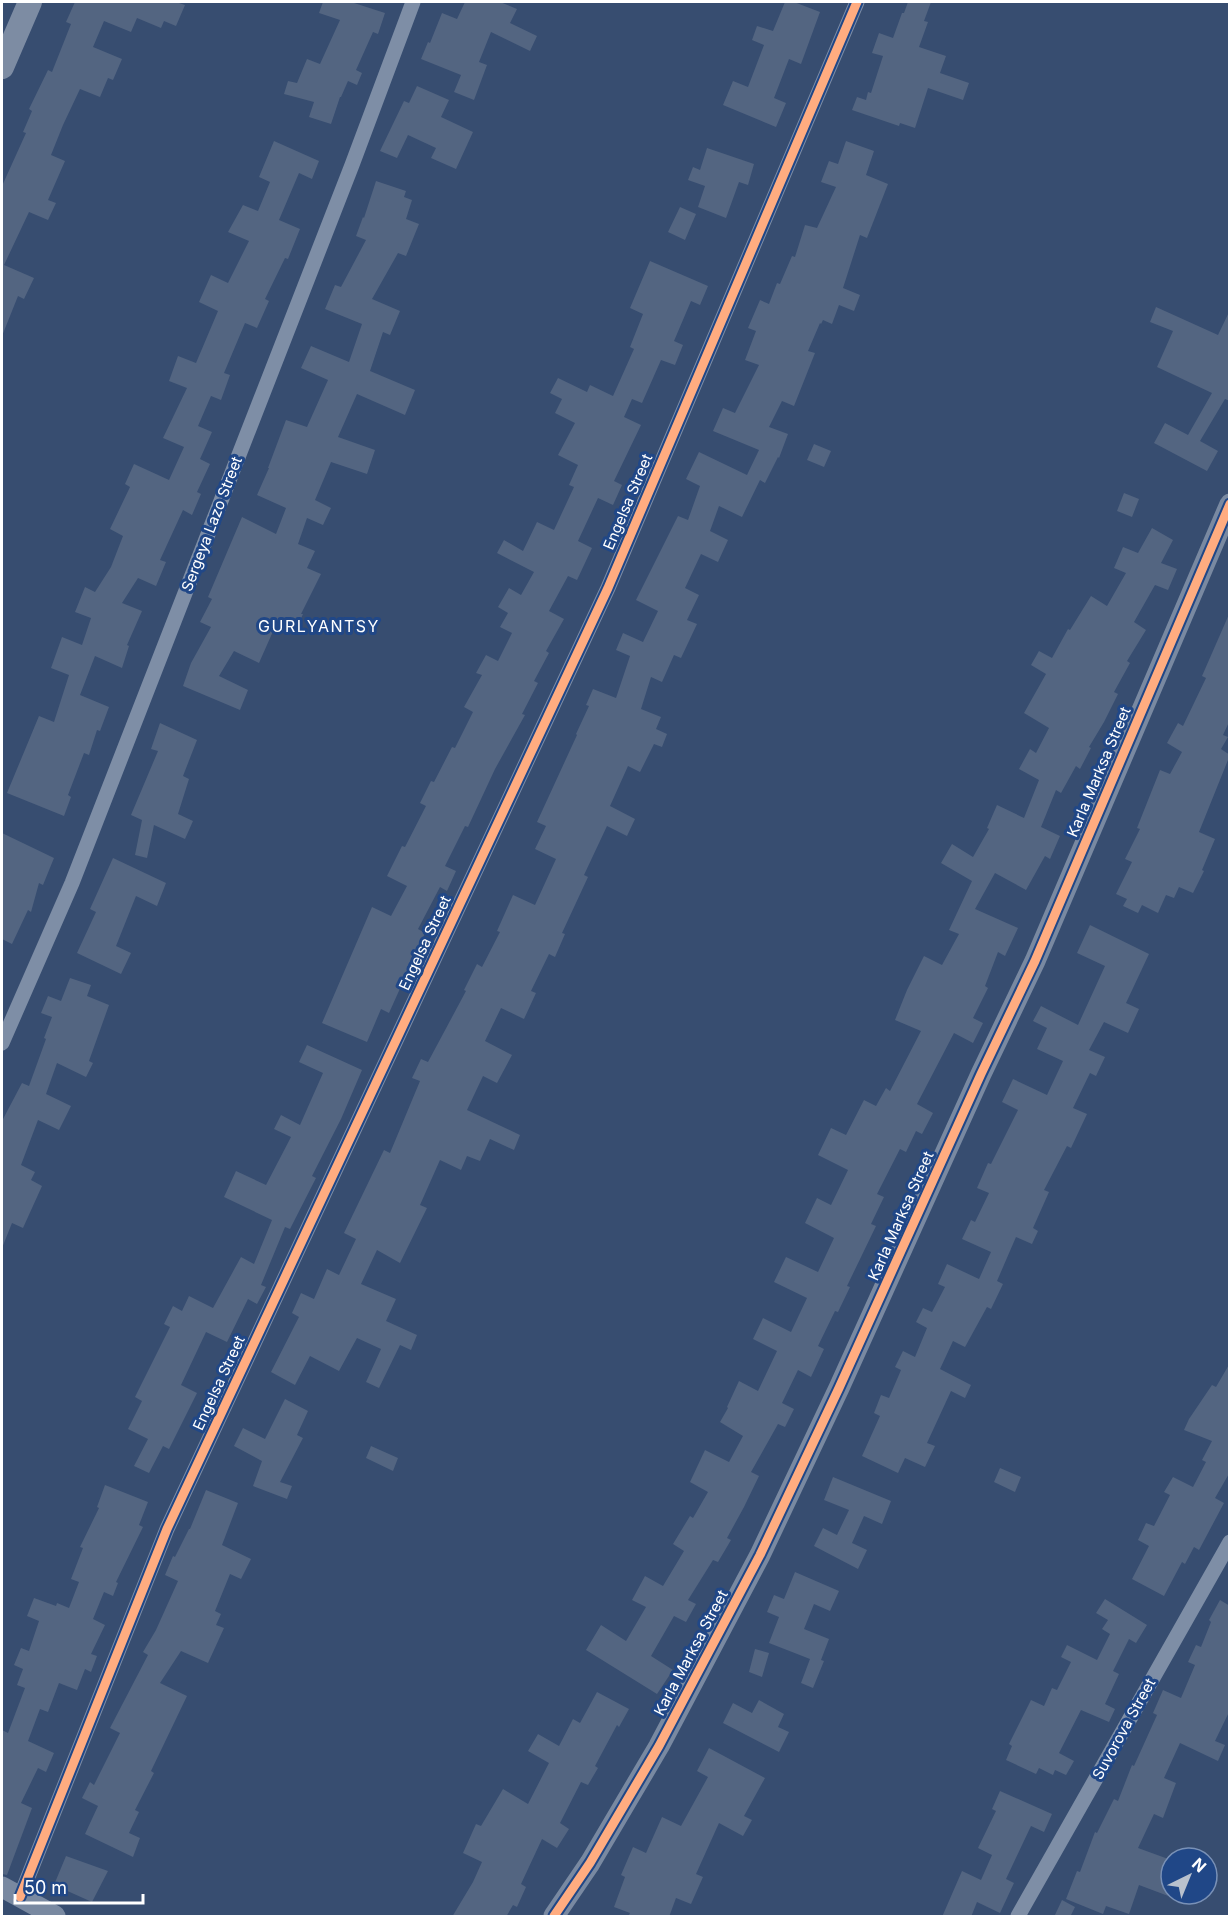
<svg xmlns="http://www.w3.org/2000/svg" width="1231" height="1918" font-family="Inter,sans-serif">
<rect width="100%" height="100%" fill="#374d70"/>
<path fill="#536581" d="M75 2H176L185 5 176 26 164 21 161 28 137 18 131 32 104 21 93 47 122 59 113 80 108 78 100 97 80 89 63 125 51 155 65 161 48 200 56 203 48 220 29 212 4 265 34 278 24 299 18 296 2 336V186L26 133 23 132 32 111 29 109 48 70 52 72 71 24 66 22Z
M323 2H351L385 13 378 34 373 32 356 70 362 73 357 85 348 81 341 97H340L331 124 309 117 314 102 284 94 288 81 297 83 307 59 320 64 340 20 319 13Z
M465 2H500L517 9 510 23 537 36 530 51 491 32 479 62 487 65 474 100 454 92 461 75 421 59 428 42 430 43 442 13 457 19Z
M785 2H794L820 12 801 64 789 59 774 98 786 103 776 127 723 105 733 81 748 87 764 45 752 40 757 26 773 31Z
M908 2H931L924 21 928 22 919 47 946 56 940 73 969 83 963 100 928 88 915 128 900 123 899 126 852 110 857 97 866 100 868 92 871 93 883 56 872 53 879 33 893 38 902 13H904Z
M417 86 449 100 441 117 473 132 456 169 431 158 436 148 408 135 397 158 380 151 404 101 409 103Z
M274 141 319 161 312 179 299 173 279 220 300 229 288 259 285 258 265 299 269 301 257 328 245 323 224 373 230 375 221 400 211 396 198 426 212 432 200 459 210 464 197 492 201 494 192 515 183 510 160 560 166 562 156 586 138 578 122 603 142 611 127 645 129 646 122 668 95 656 80 695 109 707 100 731 97 730 89 755 84 753 68 795 71 797 64 816 7 793 39 716 54 722 69 675 51 668 62 637 82 645 91 618 75 612 85 587 95 592 111 567 123 536 110 529 130 487 125 484 134 464 169 480 184 447 163 438 187 388 169 381 178 356 196 363 218 311 199 302 211 275 228 283 249 241 228 232 243 205 258 211 270 182 259 177Z
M846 141 874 151 866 175 888 184 867 238 860 235 843 288 860 295 854 311 839 305 832 324 823 320 821 324 820 323 808 351 815 353 794 406 782 401 769 427 788 434 779 458 778 457 765 483 760 480 742 517 719 506 710 531 728 540 718 562 701 554 685 588 699 595 687 620 697 624 681 658 674 655 662 682 651 677 641 709 661 717 656 729 667 734 662 747 654 744 640 772 628 766 610 806 635 819 627 836 607 826 584 875 588 877 562 933 565 934 555 957 549 954 531 991 536 993 524 1019 501 1008 485 1041 512 1055 497 1083 483 1076 467 1110 520 1135 514 1150 490 1139 480 1161 467 1156 461 1170 440 1160 420 1205 427 1208 400 1263 377 1250 361 1284 396 1299 386 1321 417 1335 411 1350 400 1345 379 1388 366 1382 381 1349 357 1338 339 1371 310 1356 295 1385 271 1372 299 1317 292 1313 301 1293 314 1299 327 1269 339 1275 356 1239 344 1233 384 1150 390 1153 420 1081 412 1078 421 1059 428 1062 466 991 464 990 477 964 482 967 500 932 497 931 513 895 535 905 556 859 535 849 546 826 537 822 577 735 576 734 589 706 586 705 593 689 616 698 630 656 616 650 623 633 643 642 658 611 636 600 678 516 688 520 700 486 686 479 699 452 747 475 759 450 713 431 723 408 735 413 759 365 745 360 756 331 748 328 760 300 769 304 777 283 780 284 792 256 795 257 805 225 817 228 836 187 821 182 829 161 838 164Z
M707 148 754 164 748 185 739 182 726 218 698 207 705 186 688 180 693 167 700 170Z
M376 181 406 191 404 197 412 200 406 219 419 224 406 256 398 253 372 299 400 311 390 335 383 332 370 371 415 390 405 415 357 394 338 437 375 450 367 474 331 462 315 500 331 508 323 525 307 518 298 544 315 551 307 568 321 574 301 614H303L297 628 278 620 259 663 234 651 219 676 248 690 240 710 183 686 191 663 211 627 200 622 212 599 208 597 242 517 276 534 286 508 257 495 269 468H268L286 420 307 427 328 380 301 368 311 346 349 362 362 324 325 309 335 285 341 287 366 240 356 236 363 217 364 218Z
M680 207 696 214 685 240 668 232Z
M650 261 708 286 700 305 691 301 674 341 683 345 675 365 661 360 642 403 632 399 624 417 641 425 614 481 622 485 613 505 598 498 578 541 592 548 577 580 568 576 549 611 564 619 546 651 549 653 534 681 538 683 522 714 525 715 495 769 468 827 465 826 445 866 456 871 447 891 440 887 418 929 425 933 389 1013 381 1009 367 1042 322 1023 372 907 391 916 407 886 387 876 402 846 405 847 426 806 420 803 431 781 434 782 452 747 455 748 473 712 464 707 482 675 476 673 486 655 498 661 512 633 500 627 508 613 498 607 509 588 521 595 534 572 497 553 504 540 523 551 537 522 554 530 574 487 569 485 578 465 558 455 575 423 555 413 562 399 550 393 558 378 587 392 590 385 613 396 634 349 630 347 643 314 630 308Z
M1156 307 1218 335 1230 310V401L1225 399 1200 441 1218 451 1207 471 1154 443 1165 423 1188 435 1212 393 1157 367 1173 331 1150 322Z
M814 444 831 451 824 467 807 460Z
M1124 493 1139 499 1132 517 1117 511Z
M1152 528 1173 540 1161 563 1177 569 1168 590 1155 585 1134 622 1146 630 1127 661 1130 663 1114 692 1118 694 1104 722 1089 747 1091 748 1080 769 1076 766 1061 793 1056 790 1041 827 1060 836 1050 859 1045 856 1026 890 995 873 975 909 1018 928 1005 956 998 952 985 986 988 988 973 1018 983 1023 973 1043 954 1033 917 1104 933 1113 922 1134 916 1131 906 1152 900 1149 877 1194 884 1197 871 1224 876 1226 847 1286 850 1287 838 1312 835 1311 818 1346 824 1349 811 1377 798 1370 782 1403 794 1409 785 1427 778 1424 751 1472 759 1476 744 1507 727 1538 731 1540 718 1562 713 1560 688 1600 696 1604 686 1622 674 1616 651 1656 673 1670 657 1694 586 1650 601 1625 626 1641 646 1607 632 1600 645 1576 663 1586 684 1551 673 1544 690 1516 693 1518 708 1492 690 1482 705 1450 729 1462 743 1436 720 1422 728 1408 727 1407 739 1381 758 1391 777 1351 753 1339 763 1318 791 1332 807 1298 774 1282 786 1257 818 1272 834 1238 805 1223 817 1198 831 1205 848 1170 818 1155 831 1128 846 1135 864 1100 876 1106 886 1088 890 1091 921 1031 895 1020 907 990 924 956 942 965 959 934 949 930 972 881 941 863 952 844 973 857 989 829 987 828 997 805 1024 818 1039 780 1019 769 1030 749 1036 753 1049 728 1024 713 1046 674 1031 665 1039 651 1052 658 1068 629 1070 630 1091 596 1107 606 1126 573 1114 568 1123 547 1138 553Z
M1230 612V720L1223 735 1228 737 1221 749 1230 755 1199 832 1215 839 1202 870 1204 871 1193 893 1179 887 1174 898 1166 895 1158 913 1142 905 1138 913 1123 906 1127 899 1116 894 1132 862 1125 859 1140 829 1137 828 1160 770 1170 774 1182 752 1167 743 1178 723 1183 726 1206 678 1202 676Z
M160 723 197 740 183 776 189 779 178 814 193 821 185 839 154 825 147 858 135 855 142 820 131 815 158 751 151 749Z
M2 833 54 858 43 885 39 883 31 912 28 910 12 944 2 939Z
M113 858 166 883 157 906 136 896 116 946 131 953 121 974 77 953 96 912 90 909Z
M1090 925 1149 954 1126 1003 1139 1009 1128 1033 1104 1022 1089 1050 1105 1057 1096 1076 1090 1073 1073 1108 1087 1114 1071 1148 1067 1146 1044 1190 1049 1192 1033 1228 1038 1231 1032 1244 1016 1237 997 1281 1003 1284 991 1309 987 1307 965 1347 953 1341 940 1369 971 1385 965 1398 951 1391 927 1443 935 1446 925 1467 905 1458 898 1473 862 1456 880 1416 874 1413 881 1395 889 1398 901 1370 895 1367 903 1351 915 1357 927 1328 916 1322 923 1308 932 1312 945 1287 938 1284 947 1264 979 1279 991 1252 962 1239 971 1220 975 1222 989 1193 977 1188 988 1163 991 1164 1018 1110 1002 1102 1013 1079 1047 1095 1063 1061 1037 1049 1047 1028 1033 1021 1041 1006 1078 1025 1105 966 1077 953Z
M70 978 91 985 87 996 109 1005 89 1061 93 1063 86 1077 57 1063 46 1094 71 1106 59 1130 38 1120 21 1165 35 1172 31 1180 42 1186 23 1228 12 1223 2 1248V1121L22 1083 29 1086 46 1039 44 1038 52 1017 41 1013 48 996 61 1001Z
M307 1045 362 1070 341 1119 312 1176 316 1178 290 1229 285 1227 261 1285 266 1287 257 1304 248 1299 227 1342 206 1332 181 1385 197 1393 169 1449 163 1446 149 1473 134 1466 148 1439 128 1429 142 1401 135 1397 170 1327 164 1324 173 1306 182 1311 189 1296 213 1308 241 1257 254 1264 272 1220 224 1197 236 1171 266 1185 291 1137 274 1129 281 1115 300 1125 323 1073 299 1062Z
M1230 1363V1472L1215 1498 1224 1503 1199 1550 1194 1547 1185 1564 1182 1562 1164 1596 1132 1579 1149 1546 1138 1540 1146 1523 1154 1526 1170 1495 1164 1492 1173 1477 1193 1487 1206 1462 1202 1460 1212 1441 1184 1430 1189 1419 1212 1385 1216 1387Z
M285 1399 308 1411 297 1435 303 1438 280 1482 292 1486 287 1499 253 1486 262 1461 234 1446 243 1428 265 1439Z
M371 1446 398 1458 393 1471 366 1458Z
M1000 1468 1021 1477 1015 1492 994 1482Z
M833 1477 891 1501 882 1524 864 1516 852 1543 867 1550 858 1569 814 1546 823 1528 837 1535 849 1510 824 1500Z
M105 1485 148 1502 139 1525 143 1527 116 1582 118 1583 113 1596 104 1592 93 1619 105 1625 91 1654 97 1656 91 1672 85 1669 77 1690 59 1683 48 1712 40 1709 28 1741 54 1753 46 1772 38 1768 21 1803 32 1808 7 1875 2 1874V1730L8 1733 25 1688 17 1685 23 1669 14 1665 21 1648 29 1651 39 1621 27 1616 34 1598 56 1606 57 1603 69 1608 79 1582 71 1579 83 1548 80 1547 99 1508 97 1507Z
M206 1490 238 1503 222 1545 251 1559 241 1579 230 1574 215 1611 221 1614 216 1625 224 1628 208 1663 181 1651 160 1683 187 1696 151 1771 154 1773 135 1810 139 1812 129 1833 140 1838 133 1857 85 1834 98 1806 82 1798 90 1782 94 1785 120 1733 110 1728 148 1655 143 1652 156 1630 178 1581 165 1575 173 1556 175 1557 189 1529H190Z
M795 1572 839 1591 830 1611 814 1604 804 1629 829 1639 821 1660 824 1661 813 1688 801 1683 810 1659 769 1643 779 1617 767 1612 774 1595 784 1599Z
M1105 1599 1147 1625 1136 1643 1129 1639 1113 1671 1119 1674 1105 1704 1115 1709 1109 1722 1081 1710 1059 1753 1074 1761 1066 1775 1055 1770 1053 1775 1039 1768 1036 1774 1006 1760 1012 1746 1009 1744 1031 1700 1044 1706 1052 1688 1057 1690 1071 1662 1061 1657 1067 1645 1097 1660 1110 1634 1102 1629 1108 1620 1096 1613Z
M1220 1600 1230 1606V1710L1215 1741 1225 1745 1218 1761 1180 1743 1164 1778 1176 1783 1163 1818 1154 1814 1138 1848 1171 1860V1897L1139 1885 1129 1914 1106 1906 1103 1914 1066 1899 1077 1871 1080 1872 1095 1832 1097 1833 1114 1799 1118 1801 1132 1765 1134 1766 1157 1715 1153 1713 1163 1690 1181 1698 1195 1665 1188 1662 1196 1645 1201 1647 1211 1622 1209 1620Z
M755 1649 769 1653 762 1677 749 1672Z
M597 1692 629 1709 619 1727 617 1725 595 1766 598 1768 588 1785 581 1782 560 1823 569 1829 557 1848 542 1839 521 1884 526 1887 517 1907 513 1905 506 1917H452L473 1882 482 1862 463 1853 476 1824 481 1826 503 1789 528 1804 549 1763 528 1751 538 1734 559 1746 573 1719 580 1723Z
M759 1700 784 1714 778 1727 789 1732 779 1752 723 1723 733 1703 752 1713Z
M709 1748 765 1778 744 1816 752 1820 743 1836 719 1823 696 1874 703 1877 691 1904 676 1898 669 1917H628L630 1913 614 1907 625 1877 621 1875 633 1847 646 1853 662 1817 681 1826 708 1777 697 1771Z
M1000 1791 1052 1814 1044 1832 1031 1826 1006 1879 1014 1883 1000 1913 977 1902 971 1917H942L962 1871 981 1880 992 1855 978 1848 996 1811 992 1809Z
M66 1856 108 1871 92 1902 54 1885Z
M1062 1900 1075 1907 1070 1917H1054Z"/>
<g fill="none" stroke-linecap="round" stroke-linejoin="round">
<path stroke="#7e8ea6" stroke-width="15" d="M2 1043 72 883 352 165 413 2
M20 1897 167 1529 608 588 857 2
M1018 1916 1230 1542"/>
<path stroke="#7989a1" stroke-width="21" d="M2 1887 55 1916
M554 1916 590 1863 659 1746 760 1555 839 1388 981 1074 1035 961 1230 504"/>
<path stroke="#7d8ca3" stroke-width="24" d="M2 67 30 2"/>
<g stroke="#204787" stroke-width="13">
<path id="cycleway" d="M20 1897 167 1529 608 588 857 2
M554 1916 590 1863 659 1746 760 1555 839 1388 981 1074 1035 961 1230 504"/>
</g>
<use href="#cycleway" stroke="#ffac80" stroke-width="9"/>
</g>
<g text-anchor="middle" stroke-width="6" stroke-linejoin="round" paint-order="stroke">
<g font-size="15" fill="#fff" stroke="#204787">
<text transform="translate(628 502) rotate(-67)" y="5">Engelsa Street</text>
<text transform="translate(212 524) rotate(-69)" y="5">Sergeya Lazo Street</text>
<text transform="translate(1099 772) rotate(-67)" y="5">Karla Marksa Street</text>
<text transform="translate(425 943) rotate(-65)" y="5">Engelsa Street</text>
<text transform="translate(901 1216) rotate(-66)" y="5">Karla Marksa Street</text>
<text transform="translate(219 1383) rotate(-65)" y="5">Engelsa Street</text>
<text transform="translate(691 1653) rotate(-62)" y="5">Karla Marksa Street</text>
<text transform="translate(1124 1729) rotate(-61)" y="5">Suvorova Street</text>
</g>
<g font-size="16" letter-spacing="1.5" fill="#fff" stroke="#204787">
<text x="319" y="632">GURLYANTSY</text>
</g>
</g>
<rect width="1231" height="1918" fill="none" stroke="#ffffff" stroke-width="6"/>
<g transform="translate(1189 1876) rotate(43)"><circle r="28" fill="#204787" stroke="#7991b7" stroke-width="1.5"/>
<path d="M0-4.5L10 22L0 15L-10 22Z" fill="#b9c1cd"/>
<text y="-9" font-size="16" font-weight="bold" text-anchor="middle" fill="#ffffff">N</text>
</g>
<path d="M15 1894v9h128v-9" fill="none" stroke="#ffffff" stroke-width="3"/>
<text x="24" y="1894" font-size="18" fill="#ffffff" stroke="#204787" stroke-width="4.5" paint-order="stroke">50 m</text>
</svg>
